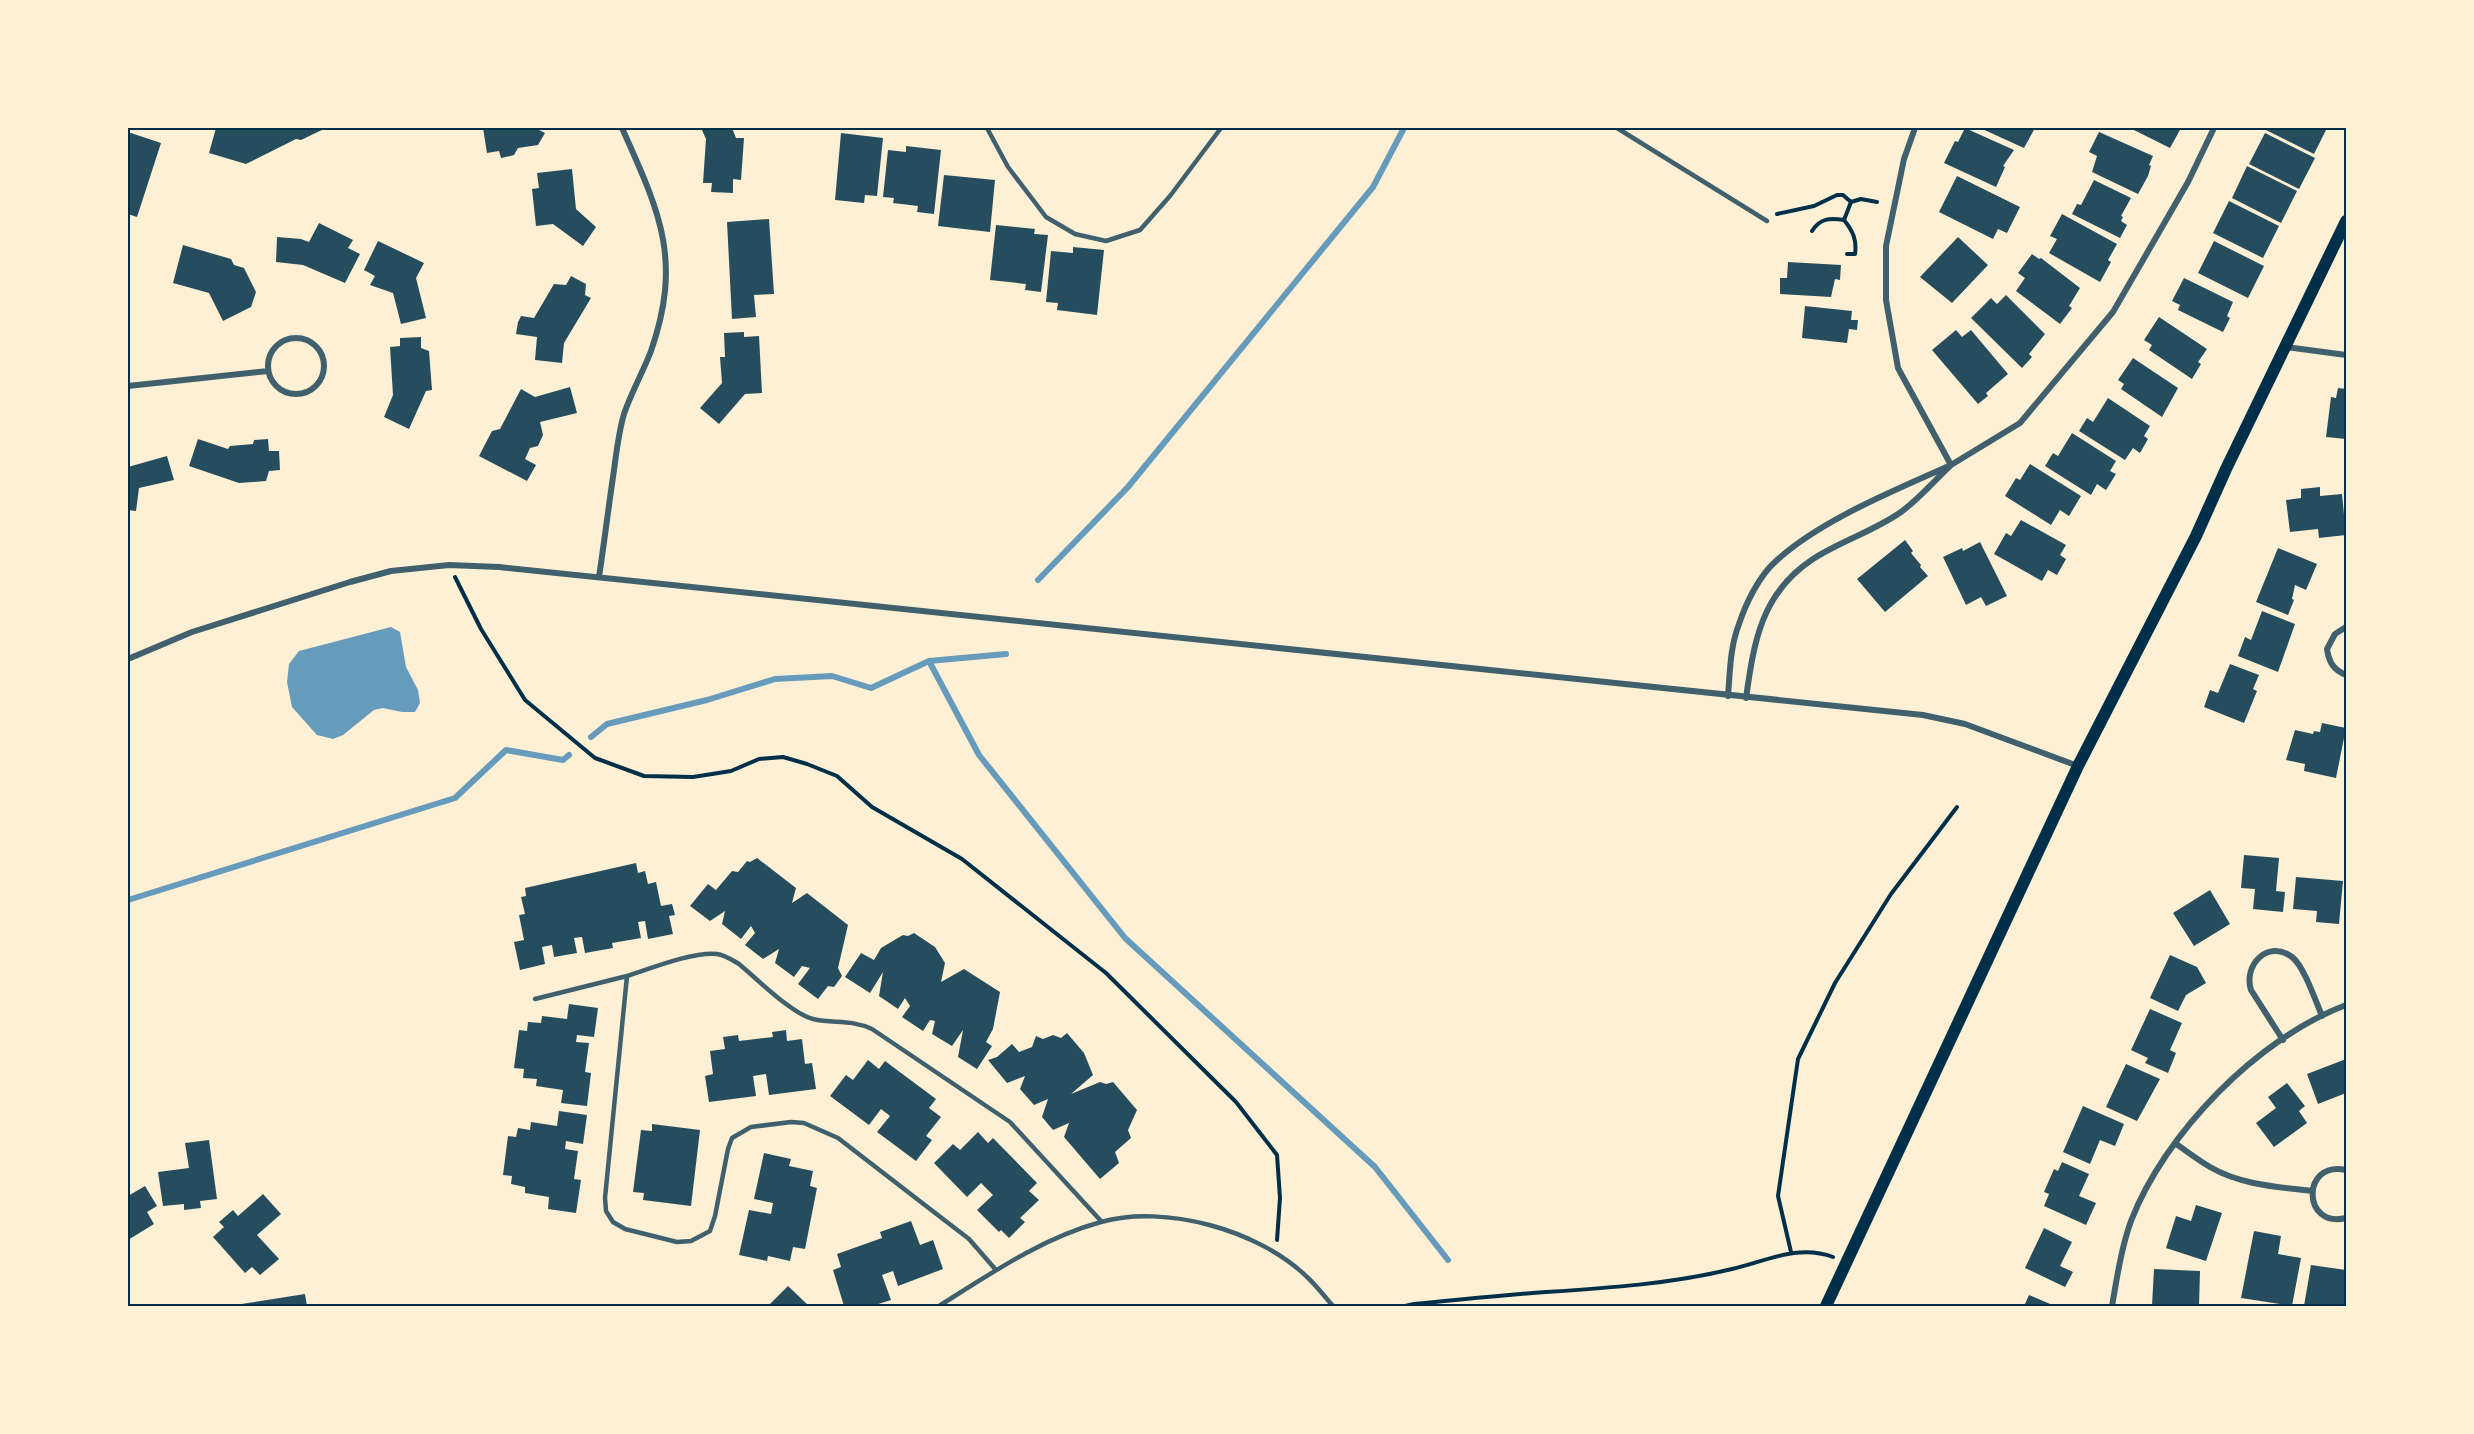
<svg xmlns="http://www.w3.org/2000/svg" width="2474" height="1434" font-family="Quicksand,sans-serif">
<rect width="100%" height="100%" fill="#fdf0d5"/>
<path fill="#669bbc" d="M391 627 400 632 406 667 418 690 420 703 415 712H402L383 708 374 710 343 735 333 739 317 735 292 707 287 682 289 664 299 651Z"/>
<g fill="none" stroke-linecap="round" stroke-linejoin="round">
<path stroke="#669bbc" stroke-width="6" d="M1038 580 1128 487 1373 187 1404 128
M929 661 979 755 1125 938 1375 1167 1448 1260
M591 737 607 724 707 700 775 679 832 676 871 688 929 661 1006 654
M128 900 455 798 506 750 563 760 569 755"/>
</g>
<path fill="#264d5e" d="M216 128H326L301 140 296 139 246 164 209 153Z
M483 128H535L545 133 538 145 518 148 514 155 501 158 499 151 487 153Z
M701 128H732L736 138H744L741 180 733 179V193L711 192 712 183H703L706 139Z
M1965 128 2014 150 2003 166 2005 167 1996 187 1944 163 1955 141 1958 142Z
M1980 128H2035L2024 148Z
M2130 128H2181L2170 148Z
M2262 128H2327L2314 154Z
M128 132 161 143 137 217 128 214Z
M2099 132 2153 156 2149 165 2151 166 2148 176 2138 194 2092 172 2097 156 2089 152Z
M841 133 883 138 877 196 865 195 864 203 835 200Z
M2265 133 2315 158 2299 189 2249 164Z
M906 146 941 150 934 214 917 212 918 206 893 203 894 198 883 197 888 150 906 152Z
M2247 166 2297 191 2281 223 2232 198Z
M572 169 576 209 596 227 583 246 553 224 536 226 532 189 539 188 537 173Z
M944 175 995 180 990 232 938 226Z
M1957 176 2020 207 2007 233 1998 229 1993 239 1939 212Z
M2094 180 2131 198 2121 216 2123 217 2121 221 2127 225 2120 238 2072 214 2077 204 2081 205Z
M2229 201 2279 226 2263 258 2213 233Z
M2062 214 2117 244 2108 260 2111 262 2100 282 2049 253 2057 239 2050 236Z
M769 219 774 294 754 295 756 317 732 319 727 222Z
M319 223 353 240 348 248 360 254 345 283 303 265 276 262 277 237 301 239 309 242Z
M996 225 1035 229 1034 234 1048 235 1041 292 1025 290 1026 284 990 280Z
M1958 237 1988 265 1952 303 1920 277Z
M378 241 424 263 416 278 426 318 401 324 393 293 370 285 375 276 364 270Z
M2214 241 2264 266 2248 298 2198 273Z
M183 245 231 259 234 265 244 268 256 292 251 307 223 321 209 293 173 283Z
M1073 247 1104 250 1097 315 1057 310 1058 303 1046 302 1051 251 1073 253Z
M2032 254 2039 259 2041 258 2080 288 2069 306 2072 308 2060 324 2016 291 2025 278 2018 273Z
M1788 262 1841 265 1840 280 1835 279 1831 297 1780 294V278H1787Z
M571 276 586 284 585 295 591 298 564 343 562 363 535 360 537 337 516 334 518 322 521 316 534 318 554 284 566 285Z
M2184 278 2233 302 2227 316 2230 318 2223 332 2178 310 2180 305 2172 301Z
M2006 295 2045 334 2029 354 2032 357 2022 368 1971 318 1991 298 1997 304Z
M1805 306 1852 311 1851 320H1858L1857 330 1849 329 1847 343 1802 338Z
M2159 317 2207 349 2198 362 2201 364 2192 379 2149 350 2152 345 2144 340Z
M1956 330 1962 337 1971 330 2008 374 1986 393 1988 396 1978 404 1932 350Z
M744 332V337L759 336 762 393 745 394 719 424 700 408 722 383 720 357H725L724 333Z
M421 337V348L429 351 432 390 426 391 409 429 384 417 393 395 390 347 400 346V338Z
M2133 358 2178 388 2162 417 2121 389 2124 384 2118 380Z
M570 387 577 413 540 422 543 435 538 446 530 448 525 459 536 465 527 481 479 456 492 431 500 429 521 389 535 397Z
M2338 388 2346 389V439L2326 437 2331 397 2336 398Z
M2108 398 2150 426 2144 436 2148 439 2140 453 2133 448 2125 460 2079 431 2087 418 2093 422Z
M2072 433 2116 461 2110 471 2116 474 2106 490 2097 484 2091 495 2045 466 2053 453 2058 456Z
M198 439 228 449 230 446 253 444 254 440 268 439 269 451H279L280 470 269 471 266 481 239 483 189 466Z
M167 456 174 480 139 488 136 511 128 510V467Z
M2030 464 2081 496 2069 516 2060 510 2051 525 2005 496 2016 478 2020 480Z
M2320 487V496L2342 494 2346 535 2319 538 2318 529 2290 532 2286 500 2301 498V489Z
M2021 520 2066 545 2060 555 2066 559 2057 575 2048 570 2042 581 1994 554 2006 533 2011 536Z
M1905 540 1913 551 1911 553 1921 565 1920 567 1928 576 1885 612 1857 579Z
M1980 542 2007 596 1986 606 1981 597 1966 605 1943 557 1962 548 1963 551Z
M2278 548 2317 564 2306 590 2295 585 2292 599 2294 600 2288 615 2256 602Z
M2262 611 2295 624 2278 672 2238 656 2245 637 2251 640Z
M2230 664 2259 675 2253 689 2257 691 2244 723 2204 707 2210 690 2218 693Z
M2322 723 2346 728 2336 778 2304 771 2305 764 2286 760 2295 730 2313 734 2314 731 2320 732Z
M2244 855 2279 858 2276 891 2285 892 2283 912 2253 909 2255 889 2241 888Z
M757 858 796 888 792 903 807 893 848 925 838 968 842 976 834 987 828 986 818 999 798 984 810 968 802 966 794 977 775 963 779 949 763 959 745 945 755 933 751 926 741 939 722 924 725 911 710 921 690 906 708 884 716 890 732 871 738 872 747 861 750 862Z
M636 863 638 873 645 871 648 884 656 882 661 906 672 904 675 915 669 916 673 934 648 939 645 921 638 922 641 938 612 943 613 948 585 953 582 937 574 938 577 953 554 957 552 945 542 947 545 964 520 970 514 942 524 940 519 915 525 914 521 897 526 896 525 888Z
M2296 877 2343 881 2339 924 2316 922 2317 911 2293 909Z
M2210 890 2230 924 2194 946 2173 913Z
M914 933 935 947 945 963 941 982 964 969 1000 992 993 1029 986 1042 992 1046 977 1069 958 1057 963 1030 952 1046 932 1034 935 1021 930 1020 923 1031 902 1017 910 1006 905 998 898 1009 879 996 883 972 870 993 845 977 861 953 874 960 881 948 903 935 908 936Z
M2170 955 2197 967 2206 983 2186 995 2178 1011 2150 998Z
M569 1004 598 1008 594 1037 577 1035 576 1042 589 1043 585 1072 591 1073 587 1106 561 1103 563 1090 536 1086 537 1079 523 1078 524 1069 514 1068 519 1030 527 1031 528 1022 541 1023 542 1016 567 1019Z
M2150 1009 2182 1023 2170 1050 2176 1053 2168 1073 2145 1063 2148 1058 2131 1050Z
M786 1030 787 1041 802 1039 805 1064 812 1063 816 1089 769 1095 766 1074 753 1076 756 1096 709 1102 705 1076 713 1074 710 1051 725 1049 723 1037 738 1035 739 1041 773 1037 772 1032Z
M1067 1033 1084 1053 1093 1075 1071 1094 1100 1082 1106 1084 1113 1082 1137 1110 1128 1130 1131 1138 1115 1152 1119 1163 1100 1179 1064 1137 1069 1123 1053 1130 1042 1117 1048 1099 1034 1105 1020 1089 1025 1076 1007 1083 988 1060 997 1057 1012 1044 1019 1052 1032 1047 1036 1036 1043 1039 1053 1035 1061 1038Z
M2346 1059V1093L2318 1104 2307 1074Z
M868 1060 879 1069 885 1061 936 1099 929 1108 941 1117 926 1136 932 1140 916 1161 877 1132 890 1116 881 1109 869 1125 830 1096 846 1075 853 1080Z
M2126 1064 2160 1079 2137 1121 2106 1107Z
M2287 1083 2305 1106 2299 1111 2307 1123 2274 1147 2256 1123 2276 1108 2268 1097Z
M2083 1106 2124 1124 2115 1146 2100 1140 2090 1164 2063 1152Z
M559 1111 587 1115 583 1144 566 1141 565 1149 578 1151 574 1179 581 1180 576 1213 548 1209 549 1197 525 1193V1187L511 1184 512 1176 503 1175 508 1136 516 1137 518 1128 530 1130 531 1122 557 1126Z
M652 1124 700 1130 691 1206 643 1200 644 1193 633 1192 641 1130 652 1131Z
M978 1132 988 1143 993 1138 1037 1183 1029 1191 1039 1200 1020 1218 1025 1222 1009 1238 1001 1230 999 1232 977 1210 993 1195 981 1183 967 1197 934 1163 953 1144 960 1150Z
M209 1140 217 1199 200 1201 201 1208 184 1210V1204L163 1206 158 1172 189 1168 185 1143Z
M764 1153 791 1159 789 1166 813 1171 810 1186 817 1188 805 1249 793 1247 790 1261 768 1256 767 1261 739 1255 749 1210 771 1214 773 1203 754 1199Z
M2062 1162 2089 1174 2079 1196 2096 1203 2086 1225 2044 1206 2049 1194 2044 1192 2054 1169 2058 1171Z
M145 1186 157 1206 147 1212 154 1224 128 1240V1196Z
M263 1194 281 1214 257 1235 279 1259 260 1275 252 1267 245 1273 213 1237 224 1227 219 1222 233 1210 238 1216Z
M2196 1205 2222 1213 2206 1261 2166 1248 2176 1216 2191 1221Z
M911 1221 920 1245 933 1240 943 1269 898 1286 893 1271 882 1275 891 1300 872 1306H844L833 1270 841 1267 837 1254 882 1238 880 1232Z
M2044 1228 2072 1242 2060 1266 2073 1272 2065 1287 2025 1268Z
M2254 1231 2281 1236 2278 1254 2301 1258 2292 1306 2241 1298Z
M2311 1265 2346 1270V1306H2304Z
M2154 1269 2200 1271 2199 1306H2152Z
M788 1286 809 1306H768Z
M305 1294 307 1306H235V1305Z
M2029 1295 2055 1306H2024Z"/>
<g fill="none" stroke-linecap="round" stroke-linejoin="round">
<path stroke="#003049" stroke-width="4" d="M1777 214 1814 206 1837 195H1843L1851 202 1861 199 1877 202
M1844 220C1853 231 1857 240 1855 254H1847
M1812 231C1820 218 1830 218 1844 220L1851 202
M455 577 481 629 525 700 595 758 644 776 693 777 731 771 759 759 783 757 807 764 837 776 872 807 962 859 1106 973 1236 1102 1277 1155 1280 1198 1277 1240
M1791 1252 1778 1196 1798 1059 1835 983 1891 894 1957 807
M1405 1306 1414 1304C1458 1300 1502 1295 1546 1292 1608 1288 1670 1284 1732 1269 1766 1261 1798 1244 1833 1257"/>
<path stroke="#3f606c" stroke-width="4.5" d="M987 128 1008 167 1046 217 1075 234 1106 241 1140 230 1170 196 1221 128
M1617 128 1767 221
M535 999 627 976
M996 1270 969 1239 930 1209 838 1138 804 1123 791 1122 751 1127 732 1138 728 1149 715 1216 710 1231 691 1241 677 1242 625 1229 613 1222 606 1211 605 1198 627 976C649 969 695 951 717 954 725 955 732 960 739 964 757 979 792 1014 813 1019 834 1024 850 1019 872 1029L1010 1122 1101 1221
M939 1306C990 1274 1042 1238 1101 1222 1165 1204 1258 1230 1306 1276 1316 1285 1324 1296 1333 1306"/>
<path stroke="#3f606c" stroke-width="6" d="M1915 128 1904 159 1886 246V300L1898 368 1951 465 2020 423 2113 312 2188 182 2214 128
M268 366a28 28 0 1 1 56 0a28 28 0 1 1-56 0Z
M2286 347 2346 355
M128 386 268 371
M599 577C604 544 608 511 613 477 616 457 618 434 624 414 631 393 643 372 651 351 683 259 659 211 622 128
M2346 627 2335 634 2327 649C2329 663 2334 670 2346 675
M128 659 192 632 350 582 391 571 449 565 499 567 1923 715 1965 724 2078 766
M1728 696C1730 672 1730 647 1739 624 1746 603 1759 576 1776 561 1820 520 1896 490 1951 465 1935 480 1919 499 1901 512 1874 531 1841 541 1813 559 1761 593 1754 642 1746 698
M2283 1040 2251 990C2243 965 2268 939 2292 957 2304 966 2316 1002 2322 1016
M2175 1143C2186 1151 2198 1160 2210 1167 2241 1185 2278 1187 2312 1191
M2346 1170C2301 1160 2302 1229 2346 1218
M2112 1306C2117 1278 2121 1249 2131 1221 2165 1133 2258 1038 2346 1005"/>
<path stroke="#003049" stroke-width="12" d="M1826 1306 2078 766 2196 536 2226 469 2346 221"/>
</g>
<rect width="2474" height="1434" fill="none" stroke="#fdf0d5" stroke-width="258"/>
<rect x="129" y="129" width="2216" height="1176" fill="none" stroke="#003049" stroke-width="2"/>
</svg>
